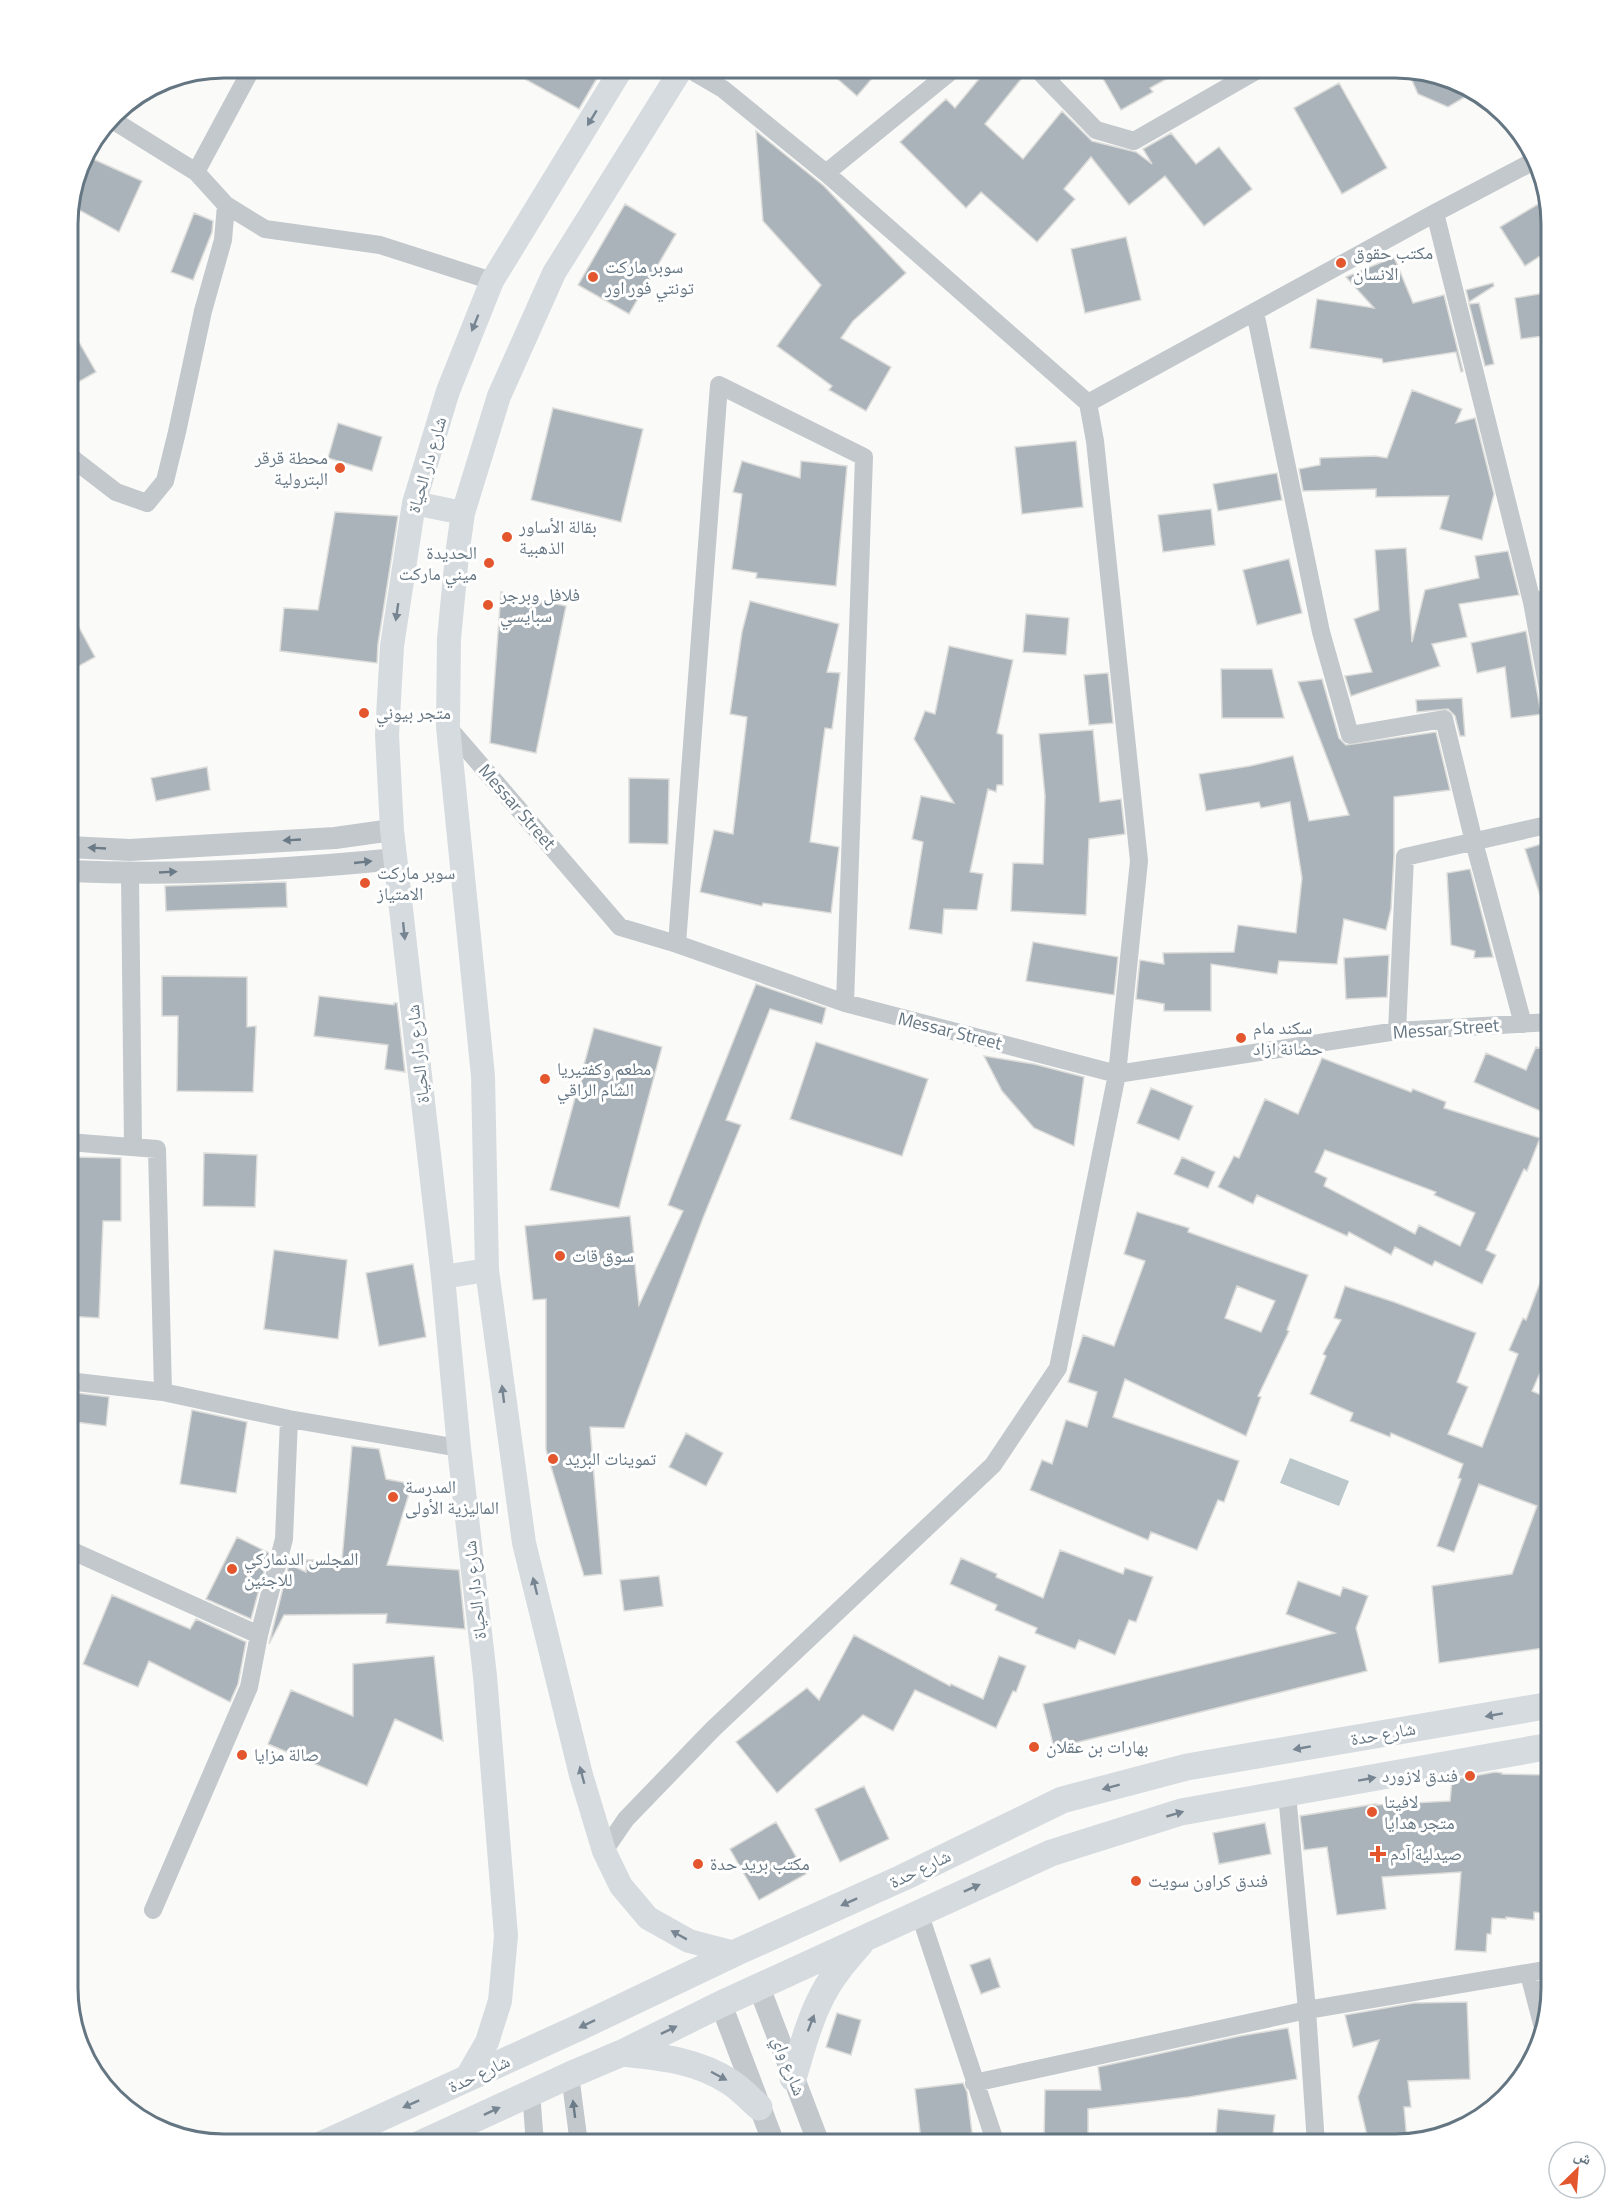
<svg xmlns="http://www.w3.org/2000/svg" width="1619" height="2212" font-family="'Titillium Web','Noto Naskh Arabic',sans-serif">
<rect width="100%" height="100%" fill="#fafaf8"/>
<path fill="#bbc7cb" d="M1290 1458 1349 1481 1339 1506 1280 1483Z"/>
<path fill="#aab3b9" stroke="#dcdcda" stroke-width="1.5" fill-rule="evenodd" d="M505 68H590L600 73 579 109Z
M825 68H881L857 96Z
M988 68H1025L1026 73 985 124 1023 159 1062 111 1092 141 1136 152 1152 164 1143 149 1171 133 1196 164 1219 147 1252 189 1204 226 1165 176 1129 205 1091 157 1064 189 1075 199 1037 242 981 192 966 208 900 142 946 99 955 108Z
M1097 68H1186L1150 88 1153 92 1121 110Z
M1407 69 1473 89 1475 91 1448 107 1418 94Z
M1339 83 1387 168 1342 194 1294 108Z
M756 131 824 186 906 273 853 321 841 338 891 367 866 411 829 390 832 386 777 346 821 285 763 221Z
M84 155 142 181 119 232 70 205Z
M1545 200 1551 224V249L1525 266 1500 227Z
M625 204 676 234 629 314 578 285Z
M194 213 213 221 212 232 193 280 171 272Z
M1126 237 1141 300 1085 313 1071 249Z
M1394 257 1413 303 1444 295 1463 371 1461 372 1456 352 1383 363 1382 359 1310 348 1317 299 1374 308 1346 277Z
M1493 283 1494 286 1469 302 1466 290Z
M1551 292V335L1521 339 1515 298Z
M1479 303 1494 364 1485 366 1469 304Z
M68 323 96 372 73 385 68 375Z
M1412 390 1462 409 1456 423 1475 418 1494 494 1482 540 1440 529 1449 496 1376 497V489L1303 491 1299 469 1320 465V458L1375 456 1387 458Z
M553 408 643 429 621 522 531 500Z
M338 423 382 437 372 471 328 458Z
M1076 441 1083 507 1022 514 1015 447Z
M742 461 800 478 801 461 847 466 836 586 756 578 757 573 732 569 742 494 733 492Z
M1277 473 1282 500 1218 511 1213 484Z
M1211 509 1215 545 1163 552 1158 515Z
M335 512 398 516 378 644 377 663 280 651 284 608 318 610Z
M1406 548 1412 642 1425 590 1479 578 1475 556 1508 551 1519 595 1459 604 1467 637 1432 644 1440 666 1351 696 1345 676 1372 672 1354 619 1379 610 1375 550Z
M1289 559 1302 613 1257 625 1243 570Z
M501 592 566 606 536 753 490 743Z
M750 601 839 624 827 672 840 673 832 729 825 728 810 842 839 847 831 913 763 903 762 906 700 892 714 830 733 834 747 717 730 714 742 632Z
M68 607 95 657 68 672Z
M1026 614 1069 618 1066 655 1023 652Z
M1526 631 1540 708 1544 714 1511 718 1505 667 1477 673 1471 643Z
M949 646 1013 660 997 733 1003 735V785H997L996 792 988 789 970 872 983 874 977 910 944 909 942 934 909 929 923 842 912 839 921 796 954 803 914 739 925 711 935 714Z
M1221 669H1272L1284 718H1222Z
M1108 673 1113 723 1089 725 1084 675Z
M1322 679 1339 738 1346 745 1436 732 1450 790 1394 797V855L1391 909 1386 930 1344 919 1337 964 1279 961 1277 974 1211 964V1011H1164V1004L1136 999 1140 960 1164 964 1163 953 1234 952 1238 925 1296 933 1302 878 1290 802 1261 808 1259 802 1206 811 1199 774 1250 766 1293 756 1309 821 1349 815 1298 682Z
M1462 698 1465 736H1460L1455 716 1448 709 1417 712 1416 700Z
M1093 730 1100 802 1121 799 1125 834 1089 839 1086 915 1011 911 1013 863 1043 864 1045 796 1039 734Z
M207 767 210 790 156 801 151 778Z
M629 778 669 779 668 844 629 843Z
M1551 841V920H1548L1525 849Z
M1470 869 1493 957 1474 958 1475 951 1451 945 1447 873Z
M286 882 287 907 166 911 165 886Z
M1033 942 1118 957 1114 995 1026 981Z
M1389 955 1387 997 1346 999 1344 958Z
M162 976 247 977V1027L256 1026 253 1092 177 1091 178 1016H162Z
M756 984 826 1008 822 1024 770 1009 726 1120 741 1125 703 1218 624 1428 590 1427 602 1574 584 1576 546 1450V1299L533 1300 525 1226 630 1216 639 1305 683 1211 668 1205Z
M319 996 394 1005V1003H397L405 1072 385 1069 388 1045 314 1036Z
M594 1028 662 1047 619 1208 550 1190Z
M816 1042 928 1079 902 1156 790 1119Z
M1536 1047 1551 1053V1097L1545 1113 1474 1082 1486 1053 1526 1070Z
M984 1056 1034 1064 1084 1077 1074 1146 1034 1128 1002 1091Z
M1322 1058 1411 1092 1413 1089 1446 1102 1444 1108 1540 1138 1527 1171 1524 1169 1486 1250 1496 1255 1482 1284 1435 1261 1432 1266 1395 1247 1391 1255 1349 1232 1347 1236 1257 1195 1253 1204 1218 1187 1234 1156 1239 1158 1265 1099 1298 1114ZM1325 1150 1436 1192 1434 1195 1475 1213 1460 1246 1419 1225 1415 1234 1324 1186 1327 1178 1315 1172Z
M1151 1088 1193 1106 1179 1140 1137 1123Z
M204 1153 257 1155 255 1207 203 1206Z
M70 1157 121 1158V1221H103L99 1318 68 1316Z
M1182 1157 1215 1172 1208 1188 1174 1174Z
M1137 1212 1189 1228 1188 1232 1308 1275 1287 1330 1289 1331 1258 1396 1261 1397 1246 1436 1125 1379 1113 1417 1239 1461 1224 1502 1218 1500 1197 1550 1151 1532 1148 1540 1030 1490 1042 1460 1052 1464 1066 1420 1087 1427 1097 1392 1068 1382 1083 1335 1114 1346 1145 1261 1124 1254ZM1237 1286 1275 1301 1261 1332 1225 1318Z
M274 1250 347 1260 338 1339 264 1329Z
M1550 1256 1551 1348 1532 1391 1551 1399V1529L1545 1547 1551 1549V1647L1439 1663 1432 1586 1512 1574 1537 1506 1479 1484 1454 1552 1437 1546 1461 1479 1458 1478 1463 1464 1391 1433 1390 1437 1350 1421 1353 1413 1310 1394 1326 1356 1323 1354 1341 1320 1334 1318 1345 1286 1394 1302 1476 1333 1457 1382 1468 1387 1448 1434 1482 1447 1518 1354 1509 1350 1523 1318 1526 1320Z
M413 1264 426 1337 379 1346 366 1273Z
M68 1392 109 1397 106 1426 68 1421Z
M192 1410 247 1422 236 1493 180 1484Z
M686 1433 723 1453 706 1486 669 1467Z
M352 1446 379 1449 386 1479 412 1484 387 1565 459 1570 465 1629 386 1623 387 1614 284 1615 269 1644 289 1564 306 1572V1560H342Z
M237 1537 269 1553 251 1619 206 1599Z
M1060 1550 1123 1574 1125 1568 1153 1577 1136 1622 1129 1620 1115 1655 1079 1640 1075 1649 1035 1633 1037 1628 995 1610 997 1605 950 1584 961 1558 997 1574 996 1577 1043 1598Z
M659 1576 663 1606 624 1611 620 1580Z
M1298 1581 1340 1596 1343 1587 1368 1596 1356 1628 1367 1671 1054 1748 1043 1704 1335 1633 1286 1614Z
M112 1595 190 1629 196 1619 246 1642 238 1684 230 1702 149 1661 138 1687 83 1664Z
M854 1635 950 1686 951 1684 983 1699 999 1656 1026 1666 1016 1692 1013 1691 996 1728 915 1690 893 1731 863 1715 777 1793 736 1742 807 1688 819 1700Z
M434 1656 443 1741 395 1719 367 1786 268 1744 291 1690 353 1716V1664Z
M1495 1772 1502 1773V1774L1551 1775V1914L1534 1912V1920L1506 1917V1919L1492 1918 1491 1934H1487L1486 1952 1455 1950 1461 1872 1382 1877 1386 1909 1337 1915 1327 1847 1304 1850 1300 1816 1376 1804V1805L1450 1801 1452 1780Z
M864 1786 889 1839 840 1862 815 1809Z
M776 1822 806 1874 759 1900 730 1849Z
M1265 1823 1271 1854 1219 1864 1213 1833Z
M990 1958 1000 1987 981 1994 970 1965Z
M1467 2002 1470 2079 1408 2081 1411 2107H1404L1407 2141 1395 2144H1369L1358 2097 1379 2040 1353 2047 1345 2015 1414 2003Z
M837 2013 861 2020 851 2055 826 2047Z
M1288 2028 1297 2079 1189 2097 1088 2109V2141H1044L1045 2090H1101L1098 2067 1240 2036Z
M963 2083 967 2092 972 2133 921 2140 915 2089Z
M1218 2109 1275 2115 1272 2144H1215Z"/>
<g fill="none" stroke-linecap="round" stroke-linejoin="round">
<path stroke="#c3c8cc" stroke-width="18" d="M687 68 723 89 826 173 1088 403 1435 213 1534 161
M1036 68 1096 130 1134 141 1261 68
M111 119 196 172 226 205 265 229 380 245 492 281
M196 172 252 68
M826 173 955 68
M1435 213 1532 602 1551 706
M1255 312 1321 632 1350 735 1444 719 1474 842 1523 1024
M68 455 116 492 147 503 165 481 177 432 203 311 223 240 226 205
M1532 602 1551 598
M448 727 620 927 677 944 845 1003 1117 1074 1397 1031 1551 1022
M130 874 133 1147
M677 944 719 385 864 457 845 1003
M1397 1031 1405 857 1551 824
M68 1142 157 1149 163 1392
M68 1381 163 1392 289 1419 459 1448
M68 1549 259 1635
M1287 1794 1307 2010 1316 2144
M604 1851 626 1819 713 1729 993 1465 1058 1368 1117 1074 1139 861 1095 441 1088 403
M153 1910 249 1687 259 1635 284 1539 289 1419
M919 1912 996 2144
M1529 1974 1542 2024
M570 2075 579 2144
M974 2083 1307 2010 1551 1969
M531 2092 535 2144"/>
<path stroke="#c3c8cc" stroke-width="22" d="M68 847 130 850 335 838 392 830
M68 871C176 876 287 870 396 859
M759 1987 819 2144
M721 2004 774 2144"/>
<path stroke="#d6dbdf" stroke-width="24" d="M682 68 554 273 499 396 463 513 457 555 449 639 448 727 483 1076 487 1270 524 1543 581 1775 604 1851 621 1886 648 1918 689 1941 735 1953
M414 503 463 513
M443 1277 487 1270
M465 2080 487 2042 500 2001 506 1936 485 1676 459 1448 443 1277 392 830 387 735 392 646 414 503 448 391 492 281 622 68"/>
<path stroke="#d6dbdf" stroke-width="27" d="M622 2053C660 2057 697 2060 730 2082 741 2089 750 2099 759 2107
M793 2078C801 2053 807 2026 819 2002 829 1980 844 1962 860 1944
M323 2144 580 2027 735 1953 902 1878 1062 1800 1187 1767 1551 1705
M420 2144 570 2075 622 2053 721 2004 1051 1853 1181 1812 1551 1746"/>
</g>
<defs><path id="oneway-solid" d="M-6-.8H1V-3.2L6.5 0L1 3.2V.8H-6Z" transform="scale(1.5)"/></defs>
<g fill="#768591">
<use href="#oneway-solid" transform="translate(592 118) rotate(121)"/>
<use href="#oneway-solid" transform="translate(475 323) rotate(112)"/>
<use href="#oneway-solid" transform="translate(397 612) rotate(98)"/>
<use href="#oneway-solid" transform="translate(404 931) rotate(84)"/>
<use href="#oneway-solid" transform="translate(503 1394) rotate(-97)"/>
<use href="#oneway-solid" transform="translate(535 1586) rotate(-104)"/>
<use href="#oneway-solid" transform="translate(1494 1715) rotate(170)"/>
<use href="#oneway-solid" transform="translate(1302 1748) rotate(170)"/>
<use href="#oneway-solid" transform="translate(582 1775) rotate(-105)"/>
<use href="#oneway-solid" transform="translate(1367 1779) rotate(-10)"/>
<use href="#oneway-solid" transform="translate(1111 1787) rotate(165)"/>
<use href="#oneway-solid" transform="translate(1175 1814) rotate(-16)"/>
<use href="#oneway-solid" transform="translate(972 1888) rotate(-24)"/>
<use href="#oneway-solid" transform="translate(849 1902) rotate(156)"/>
<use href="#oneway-solid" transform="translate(679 1935) rotate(-151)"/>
<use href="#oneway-solid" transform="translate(811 2023) rotate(-69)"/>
<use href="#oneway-solid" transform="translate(587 2024) rotate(154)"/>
<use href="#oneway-solid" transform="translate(669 2030) rotate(-26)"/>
<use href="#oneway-solid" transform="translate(719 2076) rotate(28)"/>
<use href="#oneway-solid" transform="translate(411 2104) rotate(156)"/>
<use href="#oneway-solid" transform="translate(492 2111) rotate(-25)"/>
</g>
<g fill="#6a7a87">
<use href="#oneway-solid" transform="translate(292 840) rotate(177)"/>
<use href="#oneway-solid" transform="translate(97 848) rotate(-177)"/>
<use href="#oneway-solid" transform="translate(363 862) rotate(-6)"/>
<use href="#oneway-solid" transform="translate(168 872) rotate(-3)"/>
<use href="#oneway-solid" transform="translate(574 2109) rotate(-97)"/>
</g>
<g fill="#e4572e" stroke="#fff" stroke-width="2">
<circle cx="1341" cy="263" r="6"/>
<circle cx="593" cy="277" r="6"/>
<circle cx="340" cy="468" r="6"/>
<circle cx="507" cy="537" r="6"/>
<circle cx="489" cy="563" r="6"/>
<circle cx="488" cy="605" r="6"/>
<circle cx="364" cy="713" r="6"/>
<circle cx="365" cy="883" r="6"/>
<circle cx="1241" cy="1038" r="6"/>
<circle cx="545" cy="1079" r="6"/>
<circle cx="560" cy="1256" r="6"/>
<circle cx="553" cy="1459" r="6"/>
<circle cx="393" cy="1497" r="6"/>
<circle cx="232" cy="1569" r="6"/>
<circle cx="1034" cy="1747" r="6"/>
<circle cx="242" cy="1755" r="6"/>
<circle cx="1470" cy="1776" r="6"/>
<circle cx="1372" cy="1812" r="6"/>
<path d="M1375 1845h6v6h6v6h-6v6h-6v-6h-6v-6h6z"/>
<circle cx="698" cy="1864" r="6"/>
<circle cx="1136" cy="1881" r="6"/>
</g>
<g text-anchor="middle" stroke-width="6" stroke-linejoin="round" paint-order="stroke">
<g font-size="18" fill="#657683" stroke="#fff" text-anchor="start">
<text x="1353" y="259">مكتب حقوق<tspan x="1353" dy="21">الانسان</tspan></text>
<text x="605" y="273">سوبر ماركت<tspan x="605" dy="21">تونتي فور اور</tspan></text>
<text x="328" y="464" text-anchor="end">محطة قرقر<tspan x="328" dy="21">البترولية</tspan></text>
<text x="519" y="533">بقالة الأساور<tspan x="519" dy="21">الذهبية</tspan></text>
<text x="477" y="559" text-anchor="end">الحديدة<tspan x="477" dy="21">ميني ماركت</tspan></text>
<text x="500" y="601">فلافل وبرجر<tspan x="500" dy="21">سبايسي</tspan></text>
<text x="376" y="719">متجر بيوني</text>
<text x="377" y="879">سوبر ماركت<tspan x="377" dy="21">الامتياز</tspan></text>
<text x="1253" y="1034">سكند مام<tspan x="1253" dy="21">حضانة ازاد</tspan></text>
<text x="557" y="1075">مطعم وكفتيريا<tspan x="557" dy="21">الشام الراقي</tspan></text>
<text x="572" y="1262">سوق قات</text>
<text x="565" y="1465">تموينات البريد</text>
<text x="405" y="1493">المدرسة<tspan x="405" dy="21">الماليزية الأولى</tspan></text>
<text x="244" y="1565">المجلس الدنماركي<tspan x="244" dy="21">للاجئين</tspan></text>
<text x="1046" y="1753">بهارات بن عقلان</text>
<text x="254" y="1761">صالة مزايا</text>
<text x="1458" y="1782" text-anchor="end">فندق لازورد</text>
<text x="1384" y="1808">لافيتا<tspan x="1384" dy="21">متجر هدايا</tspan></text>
<text x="1390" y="1860">صيدلية آدم</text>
<text x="710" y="1870">مكتب بريد حدة</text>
<text x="1148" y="1887">فندق كراون سويت</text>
</g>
<g font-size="18" fill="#657683" stroke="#fff">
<text transform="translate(427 465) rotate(-74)" y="6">شارع دار الحياة</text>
<text transform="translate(517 807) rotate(49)" y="6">Messar Street</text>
<text transform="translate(1446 1029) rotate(-4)" y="6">Messar Street</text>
<text transform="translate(950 1031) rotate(14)" y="6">Messar Street</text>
<text transform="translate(418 1054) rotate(-96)" y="6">شارع دار الحياة</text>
<text transform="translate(475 1590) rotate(-96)" y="6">شارع دار الحياة</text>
<text transform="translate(1383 1734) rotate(-10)" y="6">شارع حدة</text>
<text transform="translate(920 1869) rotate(-26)" y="6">شارع حدة</text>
<text transform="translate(789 2066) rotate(69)" y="6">شارع واي</text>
<text transform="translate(479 2074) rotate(-25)" y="6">شارع حدة</text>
</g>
</g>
<path d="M0 0H1619V2212H0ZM224 78H1395A146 146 0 0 1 1541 224V1988A146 146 0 0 1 1395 2134H224A146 146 0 0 1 78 1988V224A146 146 0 0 1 224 78Z" fill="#fff" fill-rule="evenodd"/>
<path fill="none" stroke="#657683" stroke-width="3" d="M224 78H1395A146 146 0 0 1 1541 224V1988A146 146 0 0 1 1395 2134H224A146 146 0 0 1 78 1988V224A146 146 0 0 1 224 78Z"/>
<g transform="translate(1577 2170) rotate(25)"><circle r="28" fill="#ffffff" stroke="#c1c8cd" stroke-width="1.5"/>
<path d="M0-4.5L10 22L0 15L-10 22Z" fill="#e4572e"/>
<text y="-9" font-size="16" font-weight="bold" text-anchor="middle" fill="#657683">ش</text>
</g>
</svg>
